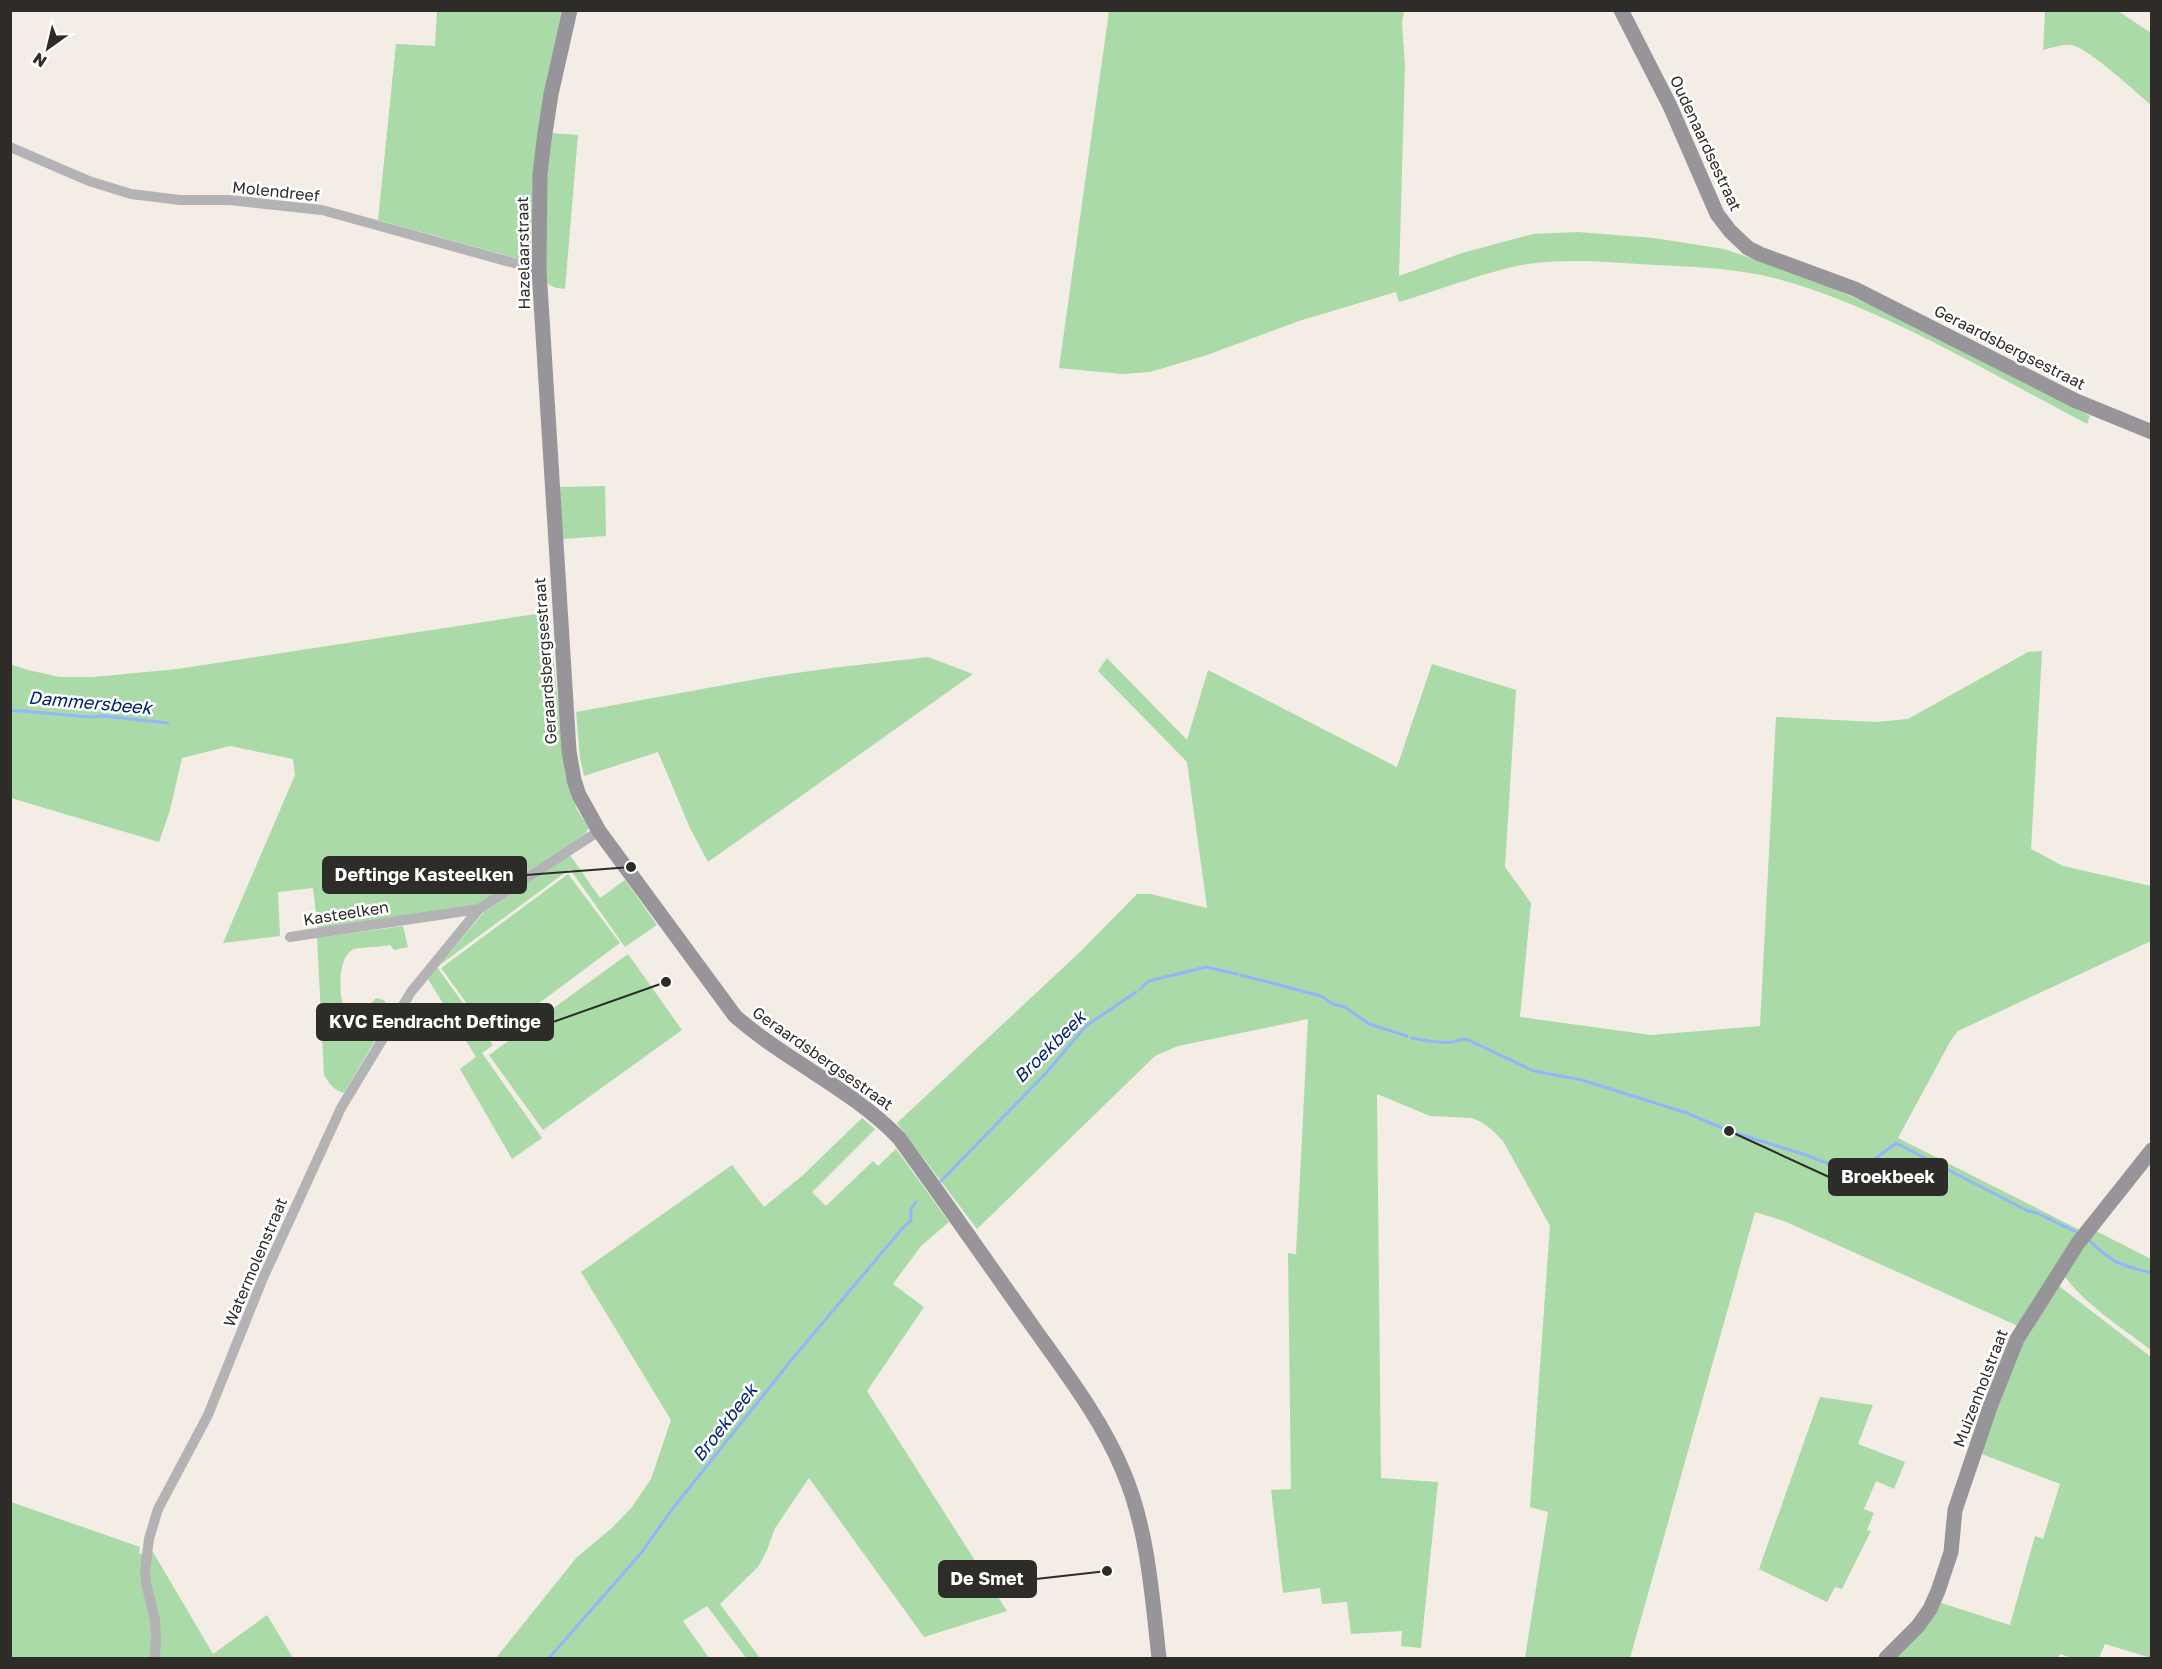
<svg xmlns="http://www.w3.org/2000/svg" width="2162" height="1669" font-family="'Golos Text',sans-serif">
<rect width="100%" height="100%" fill="#f3ede5"/>
<path fill="#aadaa8" d="M1404 10 1402 23 1405 65 1399 276 1462 253 1533 234 1578 232 1654 238 1724 249 1814 280 1891 314 2090 416 2087 424C1991 374 1896 315 1792 283 1742 267 1690 267 1639 264 1599 261 1550 258 1512 267 1474 276 1436 291 1399 302L1396 292 1299 321 1207 355 1150 372 1122 374 1059 368 1109 11Z
M437 11H563L535 157 530 262 378 220 396 44 435 46Z
M2045 11H2118L2151 33V105C2137 93 2086 46 2071 45 2062 44 2052 48 2043 50Z
M552 133 578 135 565 289C555 288 549 287 544 278L545 200Z
M605 486 606 536 562 539 559 487Z
M549 612 565 775 577 810 589 828 585 834 477 905 318 930 313 888 278 892 280 936 223 943 295 775 293 759 230 746 182 758 170 810 159 842 11 798 10 664 28 670 60 677H94L177 669Z
M2042 651 2031 849 2063 866 2151 886V941L1958 1031 1951 1040 1898 1138 2080 1230 2018 1326 1784 1221 1755 1212 1630 1658H1525L1548 1512 1530 1507 1550 1226 1503 1141 1491 1129 1481 1122 1472 1118 1430 1116 1377 1094 1381 1478 1438 1482 1421 1648 1401 1646 1402 1631 1351 1634 1347 1602 1322 1604 1320 1588 1283 1593 1271 1490 1291 1489 1288 1253 1296 1254 1308 1019 1178 1046 1155 1056 977 1229 897 1123 1081 951 1137 894H1151L1207 908 1187 762 1098 671 1107 658 1187 740 1208 670 1397 767 1432 664 1516 690 1505 867 1531 903 1520 1017 1651 1035 1760 1026 1776 717 1876 722 1908 719 2028 652Z
M928 657 973 674 708 862 690 828 658 752 584 776 580 758 576 712 768 677 832 668Z
M570 855 600 898 625 880 657 925 625 947 570 869 437 967 493 1045 482 1053 542 1138 512 1159 460 1069 476 1057 428 979 484 912Z
M568 874 620 943 492 1038 441 968Z
M403 926 408 947 394 950 390 945C381 947 357 947 352 950 335 962 340 1001 346 1018L365 1022 372 1018 371 1003 376 998 384 1000 391 1013 344 1093C334 1090 330 1085 324 1075L317 938Z
M628 954 682 1030 543 1130 489 1055Z
M862 1118 875 1129 812 1192 826 1206 873 1161 878 1166 896 1149 949 1222 921 1246 893 1284 924 1307 867 1391 1007 1611 924 1637 809 1478 775 1528 767 1550 758 1567 720 1604 760 1658H746L707 1606 683 1621 709 1658H496L577 1557 613 1527 632 1507 651 1479 671 1420 581 1272 732 1165 764 1207 802 1176Z
M2094 1230 2151 1259V1350C2121 1327 2085 1305 2063 1274Z
M2059 1286 2151 1357V1658L2105 1644 2099 1658H2072L2060 1654 2058 1658H1892L1938 1602 2010 1625 2035 1536 2043 1539 2060 1484 1979 1453 2024 1334Z
M1820 1397 1873 1405 1858 1444 1905 1462 1894 1489 1876 1481 1864 1509 1874 1513 1867 1530 1871 1531 1842 1589 1835 1587 1827 1602 1759 1569Z
M11 1502 140 1547 139 1554 153 1552 213 1654 267 1615 293 1658H11Z"/>
<g fill="none" stroke-linecap="round" stroke-linejoin="round">
<path stroke="#92b6fb" stroke-width="3" d="M10 710 89 717 103 716 168 723
M1241 975 1321 996 1333 1004 1345 1007 1369 1024 1407 1036
M1140 989 1149 981 1206 967 1237 974
M1412 1038C1425 1040 1439 1044 1452 1042 1458 1042 1460 1038 1466 1039L1534 1071 1582 1080 1687 1113 1729 1131 1806 1155 1855 1174 1896 1143 2028 1211 2037 1213 2076 1232
M941 1181 1046 1073 1086 1026 1136 992
M2089 1240C2111 1262 2121 1266 2152 1273
M549 1658 642 1552 670 1512 793 1358 901 1230 911 1220V1209L916 1202"/>
<path stroke="#b3b2b5" stroke-width="10" d="M10 147 89 181 131 194 180 200H229L322 210 539 270
M290 937 479 909 599 831
M155 1658 156 1637 155 1620 146 1583 145 1571 149 1539 158 1509 208 1415 263 1278 341 1108 411 992 479 909"/>
<path stroke="#97949a" stroke-width="15" d="M570 10 551 94 544 140 540 175 539 270 569 751 574 780 579 795 599 831 735 1016C786 1061 852 1089 899 1138 944 1200 987 1262 1031 1324 1064 1371 1101 1418 1123 1471 1148 1529 1152 1596 1159 1658
M1621 10 1670 106 1717 214 1730 231 1748 248 1760 254 1855 289 2076 401 2152 432
M1886 1658 1918 1626 1930 1609 1938 1591 1951 1552 1955 1510 1990 1407 2017 1339 2078 1243 2152 1150"/>
</g>
<g text-anchor="middle" stroke-width="5" stroke-linejoin="round" paint-order="stroke">
<g font-size="16" fill="#2e2c29" stroke="#fff">
<text transform="translate(1706 143) rotate(65)" y="6">Oudenaardsestraat</text>
<text transform="translate(276 191) rotate(6)" y="6">Molendreef</text>
<text transform="translate(523 253) rotate(-91)" y="6">Hazelaarstraat</text>
<text transform="translate(2010 347) rotate(27)" y="6">Geraardsbergsestraat</text>
<text transform="translate(545 661) rotate(-94)" y="6">Geraardsbergsestraat</text>
<text transform="translate(346 913) rotate(-9)" y="6">Kasteelken</text>
<text transform="translate(823 1058) rotate(35)" y="6">Geraardsbergsestraat</text>
<text transform="translate(255 1262) rotate(-67)" y="6">Watermolenstraat</text>
<text transform="translate(1980 1388) rotate(-69)" y="6">Muizenholstraat</text>
</g>
<g font-size="18" font-style="italic" fill="#032370" stroke="#fff">
<text transform="translate(90 703) rotate(5)" y="6">Dammersbeek</text>
<text transform="translate(1050 1047) rotate(-45)" y="6">Broekbeek</text>
<text transform="translate(725 1423) rotate(-52)" y="6">Broekbeek</text>
</g>
</g>
<path fill="none" stroke="#2e2c29" stroke-width="2" d="M631 867L526 875M666 982L553 1022M1729 1131L1829 1177M1107 1571L1036 1579"/>
<g fill="#2e2c29" stroke="#fff" stroke-width="2">
<circle cx="631" cy="867" r="6"/>
<circle cx="666" cy="982" r="6"/>
<circle cx="1729" cy="1131" r="6"/>
<circle cx="1107" cy="1571" r="6"/>
</g>
<g fill="#2e2c29" stroke="#2e2c29" stroke-width="2">
<rect x="323" y="857" width="203" height="36" rx="6"/>
<rect x="317" y="1004" width="236" height="36" rx="6"/>
<rect x="1829" y="1159" width="118" height="36" rx="6"/>
<rect x="939" y="1561" width="97" height="36" rx="6"/>
</g>
<g font-size="18" text-anchor="middle" font-weight="bold" fill="#fff">
<text x="424" y="881">Deftinge Kasteelken</text>
<text x="435" y="1028">KVC Eendracht Deftinge</text>
<text x="1888" y="1183">Broekbeek</text>
<text x="987" y="1585">De Smet</text>
</g>
<rect width="2162" height="1669" fill="none" stroke="#2e2c29" stroke-width="24"/>
<g transform="translate(48 48) rotate(214)" stroke="#ffffff" stroke-width="4.5" paint-order="stroke">
<path d="M0-4.5L10 22L0 15L-10 22Z" fill="#2e2c29"/>
<text y="-9" font-size="16" font-weight="bold" text-anchor="middle" fill="#2e2c29">N</text>
</g>
</svg>
